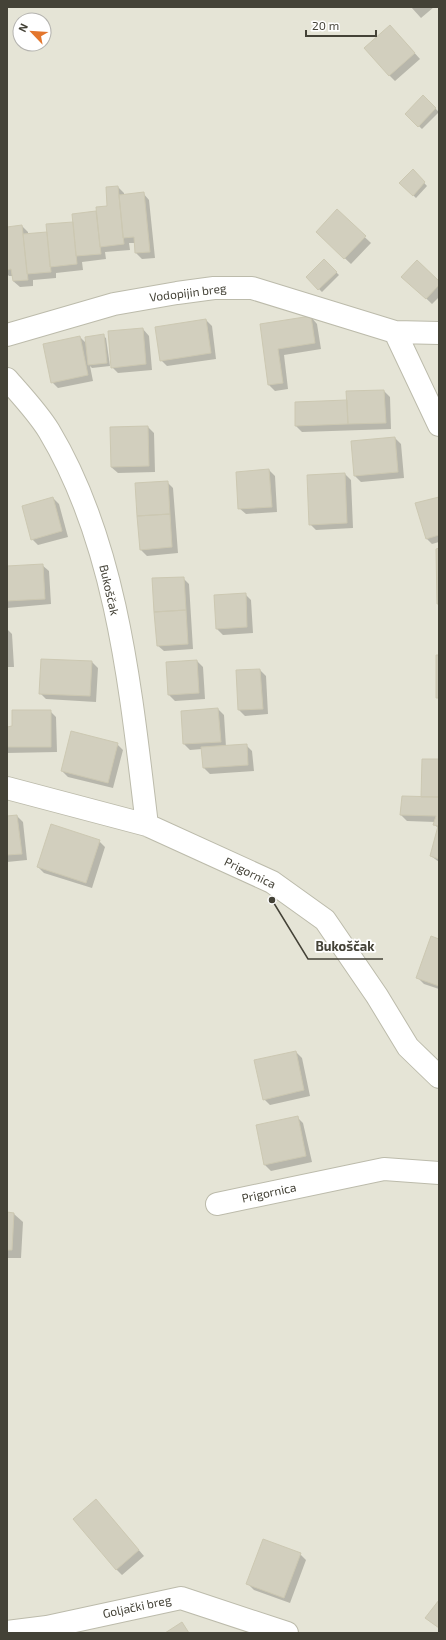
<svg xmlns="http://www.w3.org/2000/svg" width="446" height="1640" font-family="'Exo 2',sans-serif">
<rect width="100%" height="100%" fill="#f2f1e7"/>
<path fill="#e5e4d6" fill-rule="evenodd" d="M7 7H439V1633H7ZM20 20H44V44H20Z"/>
<path fill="#0003" d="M411 7H434L421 18Z
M396 32 420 59 395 81 389 75Z
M423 97 439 112 422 129 406 114Z
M413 171 427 186 416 198 401 183Z
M118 187 124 193V195L143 193 149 200 155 258 142 259 136 253 135 243H129L130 250 105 252 106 259 82 262 83 270 56 273V278L33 280V286L20 287 13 281V276H9L7 274V228L22 226 28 232V235L48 233 74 223 73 215 98 212 108 206Z
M337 211 371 243 351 264 317 232Z
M324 260 339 275 322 292 307 277Z
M409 282H439V297L432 304Z
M311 317 317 324 321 349 284 355 288 389 275 391 269 385 261 325Z
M206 320 212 326 216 359 167 366 161 360Z
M143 329 149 336 152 370 118 373 112 367Z
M103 336 106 338 110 366 92 368 90 366 93 381 58 388 52 382 80 337 87 344Z
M384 391 390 397 391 429 302 432 296 426 348 401 347 392Z
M148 427 154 433 155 472 118 473 111 467V428Z
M395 438 401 444 404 478 361 482 355 476Z
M269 470 275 476 277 512 246 514 239 508Z
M345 474 351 480 353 528 316 530 310 524Z
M167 482 173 488 178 553 147 556 141 550Z
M53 498 59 504 68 537 38 545 32 539Z
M439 498V542L432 544 426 538Z
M42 565 49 571 51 604 7 608V567Z
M183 578 189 584 193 649 164 651 157 645Z
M245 594 251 600 253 633 223 635 217 629Z
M7 629 12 634 14 667H7Z
M197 661 203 667 205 699 175 701 169 695 167 662Z
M92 662 98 668 96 702 46 699 40 693Z
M260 670 266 676 268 714 245 716 239 710Z
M218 709 224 715 226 747 246 745 252 751 254 771 210 774 204 768 202 749 190 750 184 744Z
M50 711 56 717 57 752 7 753V728L13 727Z
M117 744 123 750 113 788 68 777 62 771Z
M439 760V862L431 856 438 828 435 825V822L407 821 401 815 422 798Z
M17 816 23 822 27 860 7 862V817Z
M99 841 105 847 92 888 44 873 38 867Z
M439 940V989L424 984 418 978Z
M296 1052 302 1058 310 1096 270 1105 264 1099Z
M297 1117 303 1123 312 1162 271 1171 265 1165Z
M7 1213 14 1214 23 1222 21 1258H7Z
M102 1507 144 1556 122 1575 116 1569Z
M300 1554 306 1560 290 1603 254 1590 248 1584Z"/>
<path fill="#d2cfbe" stroke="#ccc8b2" d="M390 25 415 53 389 76 364 48Z
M423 95 436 108 418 127 405 114Z
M413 169 425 182 413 196 399 183Z
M118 186 124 244 100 247 96 207 107 206 106 187Z
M144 192 150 252 135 253 134 237 123 238 119 195Z
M337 209 366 236 344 259 316 232Z
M96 211 101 254 76 256 72 214Z
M73 222 77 264 50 267 46 224Z
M22 225 28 280 13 281 11 269 7 270V227Z
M47 232 51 272 27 274 23 234Z
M324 259 337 272 318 290 306 277Z
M417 260 439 281V285L426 299 401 277Z
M311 316 315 343 278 349 283 383 268 385 260 324Z
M206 319 211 353 160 361 155 327Z
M143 328 146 364 111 368 108 331Z
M104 334 107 363 88 365 85 337Z
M80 336 88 375 51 383 43 344Z
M384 390 386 423 348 424 346 391Z
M347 400 348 424 295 426V402Z
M148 426 149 466 111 467 110 427Z
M395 437 398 472 354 476 351 441Z
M269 469 272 507 238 509 236 472Z
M345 473 347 523 309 525 307 475Z
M168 481 170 514 137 516 135 483Z
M53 497 62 531 31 540 22 506Z
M439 497V535L426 539 415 503Z
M170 514 172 547 140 550 137 516Z
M439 548V604H437L436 549Z
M43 564 45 599 7 601V566Z
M184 577 186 610 154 612 152 578Z
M246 593 247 627 216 629 214 595Z
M186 610 188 644 157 646 154 612Z
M436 655H439V698H436Z
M41 659 92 661 90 696 39 694Z
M197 660 199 693 168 695 166 662Z
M260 669 263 709 238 710 236 670Z
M218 708 221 742 183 744 181 711Z
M12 710H51V747H7V727L12 726Z
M71 731 118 743 108 783 61 771Z
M247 744 248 765 203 768 201 747Z
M422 759H439V797H421Z
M402 796 439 797V826L433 825 436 816 400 815Z
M17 815 22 854 7 855V816Z
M51 824 100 840 86 883 37 867Z
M438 826H439V859L430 856Z
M431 936 439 939V986L416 978Z
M296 1051 304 1090 263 1100 254 1060Z
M298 1116 306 1156 264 1165 256 1125Z
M7 1212 14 1213 12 1250H7Z
M96 1499 139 1550 116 1570 73 1519Z
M263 1539 301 1553 284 1598 246 1584Z
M439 1600V1628L425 1618Z
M182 1622 189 1633H165Z"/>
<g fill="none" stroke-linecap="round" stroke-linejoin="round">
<g stroke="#bcbbab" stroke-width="24">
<path id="minor" d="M395 332 439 425
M7 335 114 304 177 293 214 288H252L395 332 439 333
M217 1204 384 1169 439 1173
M7 1632 47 1627 181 1598 287 1633"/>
</g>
<g stroke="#bcbbab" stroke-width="24">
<path id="tertiary" d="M7 379C21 395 38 413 49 431 118 546 131 694 147 825
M7 788 147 825 272 882 325 920 377 996 408 1047 439 1077"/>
</g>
<use href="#minor" stroke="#fff" stroke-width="22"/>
<use href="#tertiary" stroke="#fff" stroke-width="22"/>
</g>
<g text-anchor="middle" stroke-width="3.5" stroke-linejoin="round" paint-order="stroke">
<g font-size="12" fill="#444237" stroke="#fff">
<text transform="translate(188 293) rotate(-7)" y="4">Vodopijin breg</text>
<text transform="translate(109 590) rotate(77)" y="4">Bukoščak</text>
<text transform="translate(250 873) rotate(26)" y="4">Prigornica</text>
<text transform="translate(269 1193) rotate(-12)" y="4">Prigornica</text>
<text transform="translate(137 1607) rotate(-12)" y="4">Goljački breg</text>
</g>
</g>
<path fill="none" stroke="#444237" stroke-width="1.5" d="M272 900L308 959H383"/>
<circle fill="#444237" stroke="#fff" stroke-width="1.5" cx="272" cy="900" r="4"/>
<g font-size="13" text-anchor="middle" font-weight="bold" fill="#444237" stroke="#fff" stroke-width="3.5" stroke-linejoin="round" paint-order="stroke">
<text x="345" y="951">Bukoščak</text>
</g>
<rect width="446" height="1640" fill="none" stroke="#444237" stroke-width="16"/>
<g transform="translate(32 32) rotate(295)"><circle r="19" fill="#ffffff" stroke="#b4b3af"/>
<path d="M0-3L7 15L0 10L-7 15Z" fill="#e3762d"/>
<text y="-6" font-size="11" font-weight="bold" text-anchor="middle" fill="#444237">N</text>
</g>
<path d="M306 30v6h70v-6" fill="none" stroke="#444237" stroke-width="2"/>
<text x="312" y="30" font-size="12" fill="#444237" stroke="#ffffff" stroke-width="3" paint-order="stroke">20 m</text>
</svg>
